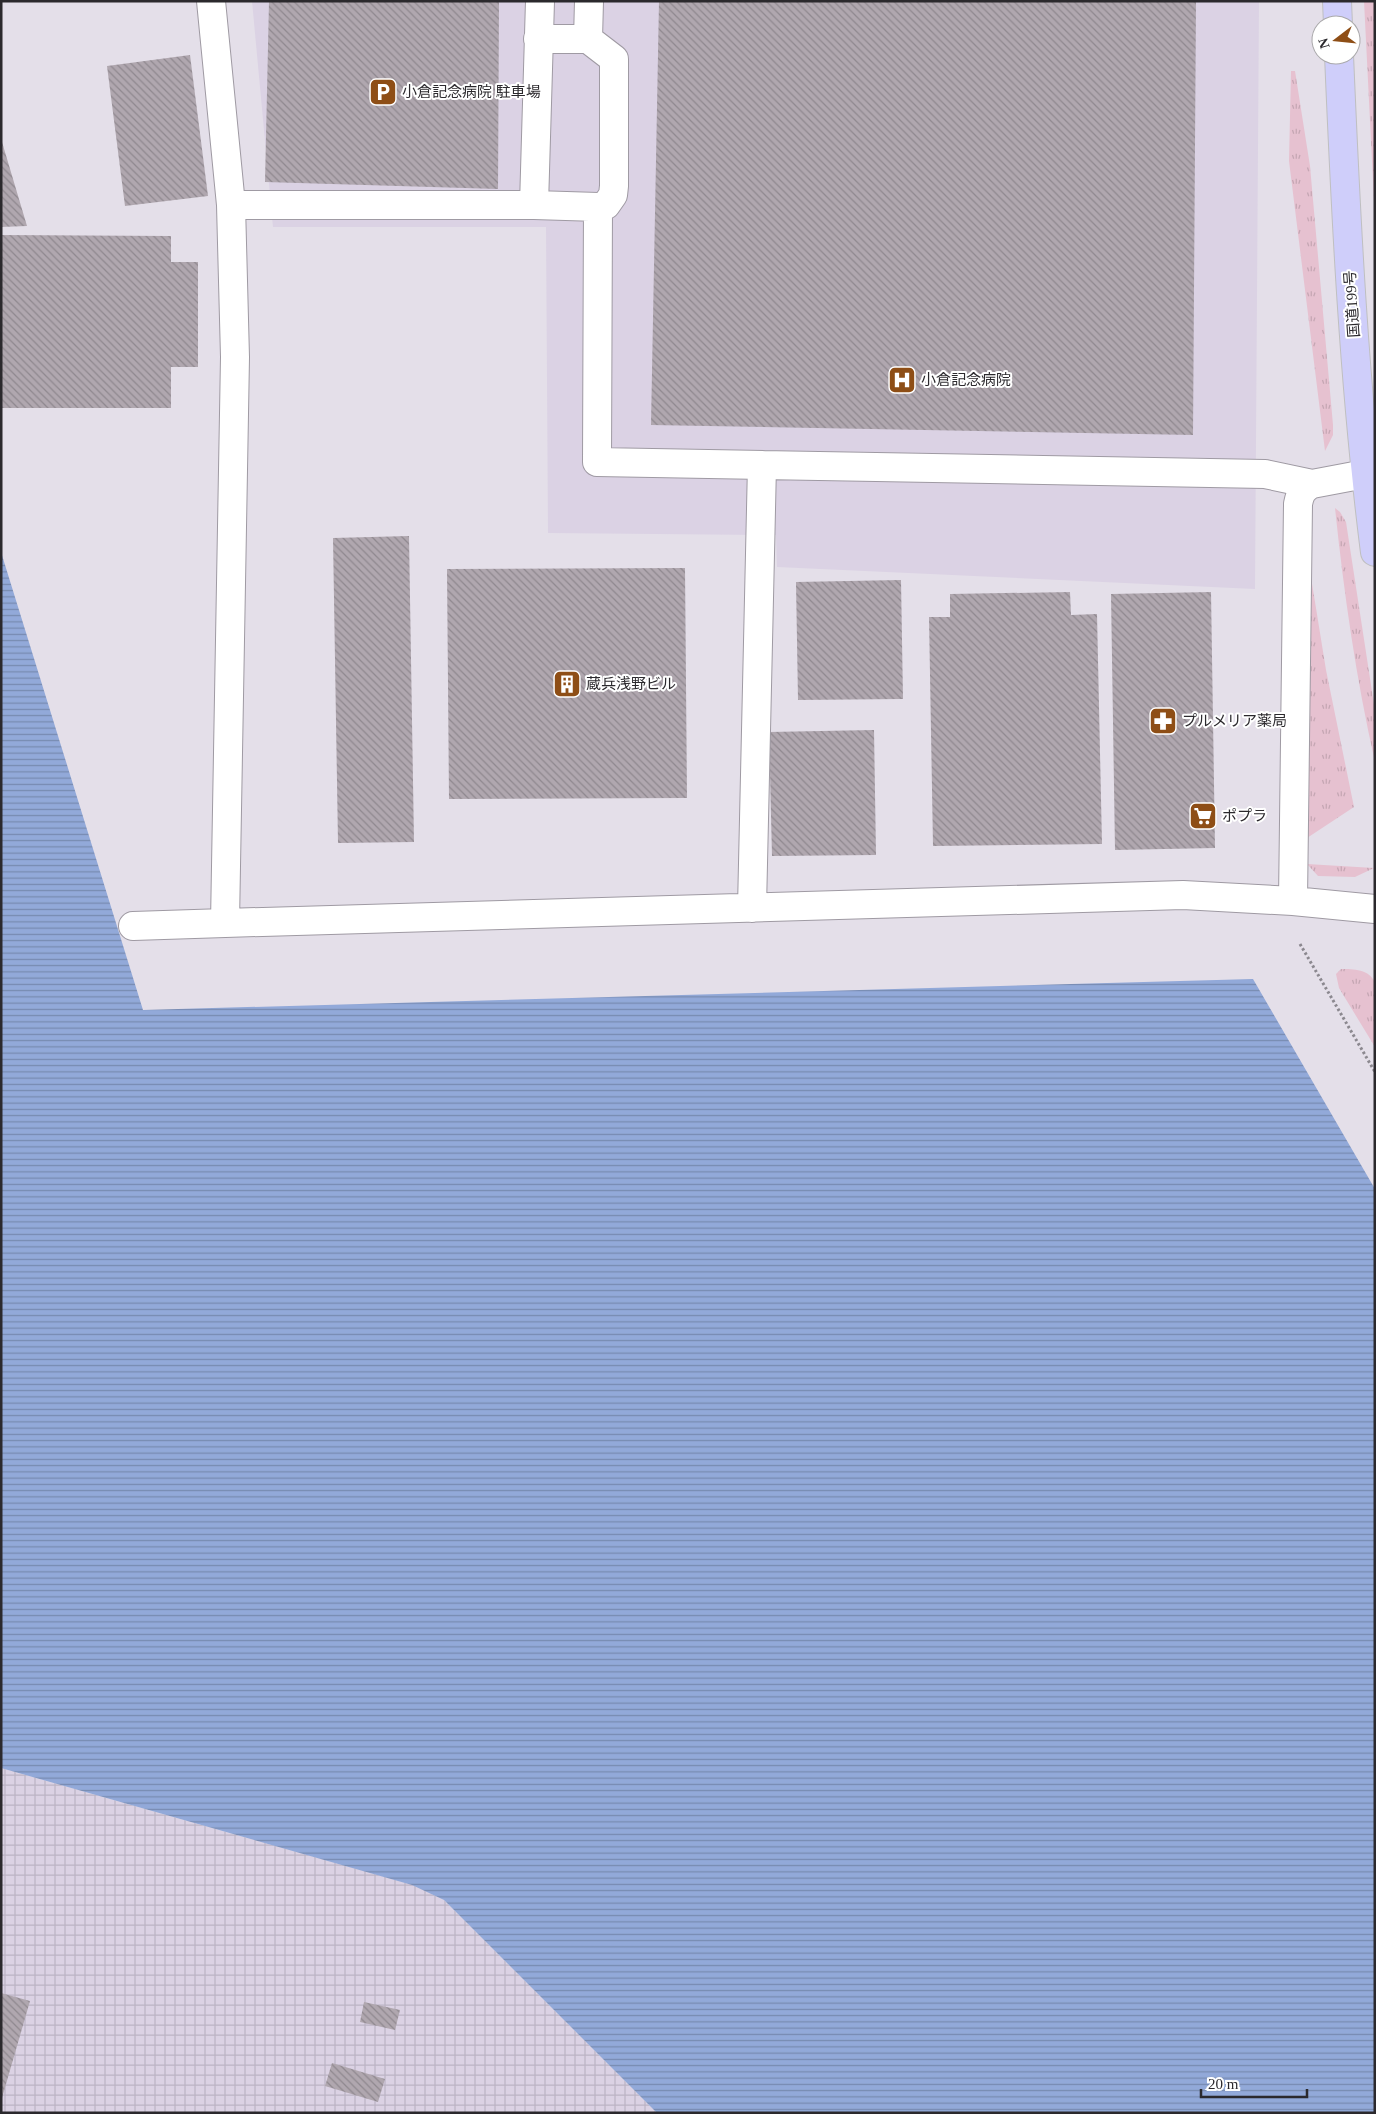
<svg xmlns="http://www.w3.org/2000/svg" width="1376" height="2114" font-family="'Times New Roman','Noto Sans JP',serif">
<defs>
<pattern id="industrial-grid" width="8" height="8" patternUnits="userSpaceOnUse" patternTransform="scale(1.25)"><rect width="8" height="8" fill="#dbd2e4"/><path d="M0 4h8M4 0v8" fill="none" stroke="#bcb4c4"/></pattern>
<pattern id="grass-tufts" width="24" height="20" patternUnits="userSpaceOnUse" patternTransform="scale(1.25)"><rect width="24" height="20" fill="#e6c1d0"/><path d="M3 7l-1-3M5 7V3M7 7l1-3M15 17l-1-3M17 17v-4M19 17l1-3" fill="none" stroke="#c5a6b3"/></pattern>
<pattern id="water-rules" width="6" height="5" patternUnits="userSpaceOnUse" patternTransform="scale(1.25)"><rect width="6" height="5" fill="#92a9d9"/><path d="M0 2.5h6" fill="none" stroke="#778ab0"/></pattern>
<pattern id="building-back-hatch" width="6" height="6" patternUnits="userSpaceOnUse" patternTransform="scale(1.25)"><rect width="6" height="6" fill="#b0a7af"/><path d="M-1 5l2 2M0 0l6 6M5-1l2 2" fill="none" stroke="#8f888f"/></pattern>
</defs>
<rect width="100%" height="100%" fill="#e4dfe9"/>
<path fill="#dbd2e4" d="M252 1H1259L1255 589 777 567 776 535 548 533 546 227H273Z"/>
<path fill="url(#industrial-grid)" d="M1 1768 413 1885 444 1900 657 2113H1Z"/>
<path fill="url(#grass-tufts)" d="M1364 1H1375V221Z
M1291 71H1295L1310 166 1333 425V435L1325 451 1289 161Z
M1335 508 1340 512 1346 522 1375 711V762C1356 678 1344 594 1335 508Z
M1310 571 1326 670 1354 807 1307 838Z
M1307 864 1374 868 1355 877 1318 876Z
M1341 969C1353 969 1370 969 1375 983 1376 991 1375 1035 1375 1047L1339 988 1336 974Z"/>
<path fill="url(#water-rules)" d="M1 552 143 1010 1253 979 1375 1189V2113H657L444 1900 412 1885 1 1768Z"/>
<path fill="url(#building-back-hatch)" d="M269 1H499L498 189 265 182Z
M659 1H1196L1193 435 651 425Z
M190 55 208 196 125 206 107 66Z
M1 142H2L27 226 1 227Z
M1 235 171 236V262H198V367H171V408H1Z
M409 536 414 842 338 843 333 538Z
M685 568 687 798 449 799 447 569Z
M901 580 903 699 798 700 796 582Z
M1070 592 1071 615 1097 614 1102 844 933 846 929 617H950V594Z
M1211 592 1215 848 1115 850 1111 594Z
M874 730 876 855 772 856 769 732Z
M1 1993 30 2001 2 2098H1Z
M364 2002 400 2010 395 2030 360 2022Z
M332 2063 385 2079 378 2102 325 2086Z"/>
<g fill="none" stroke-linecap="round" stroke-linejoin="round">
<g stroke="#9f9aa3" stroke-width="30">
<path id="minor" d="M211 1 231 205 235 357 225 923 1183 895 1293 901 1375 909
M538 39H588
M231 205H534L598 207 606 205 613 195 614 186V59L588 39 589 1
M534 205 540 1
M598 207 597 462 1265 474 1312 484
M1293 901 1298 504C1300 494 1302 489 1312 484L1365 474
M752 908 762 465
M133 926 225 923"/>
</g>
<g stroke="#bfbfc0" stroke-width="30">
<path id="highway" d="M1337 1 1338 25
M1339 55C1346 221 1354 387 1375 552"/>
</g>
<path stroke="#8b888f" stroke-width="3" stroke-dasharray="2.5 2.5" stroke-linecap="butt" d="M1300 944 1375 1072"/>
<use href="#minor" stroke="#fff" stroke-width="28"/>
<use href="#highway" stroke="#cfcefa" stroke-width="28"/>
</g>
<defs>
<g id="parking-square" transform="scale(1.4375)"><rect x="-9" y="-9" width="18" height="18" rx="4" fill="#8e4e16" stroke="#fff"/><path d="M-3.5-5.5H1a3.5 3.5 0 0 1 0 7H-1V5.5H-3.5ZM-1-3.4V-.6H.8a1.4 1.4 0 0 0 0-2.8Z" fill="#fff"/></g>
<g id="hospital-square" transform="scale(1.4375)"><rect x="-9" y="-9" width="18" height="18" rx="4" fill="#8e4e16" stroke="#fff"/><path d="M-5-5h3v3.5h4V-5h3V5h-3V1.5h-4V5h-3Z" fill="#fff"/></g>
<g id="building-square" transform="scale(1.4375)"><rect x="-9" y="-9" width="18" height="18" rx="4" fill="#8e4e16" stroke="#fff"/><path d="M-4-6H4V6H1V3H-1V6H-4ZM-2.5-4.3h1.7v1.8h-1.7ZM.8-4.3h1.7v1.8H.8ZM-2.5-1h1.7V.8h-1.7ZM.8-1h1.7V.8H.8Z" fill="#fff"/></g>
<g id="pharmacy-square" transform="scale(1.4375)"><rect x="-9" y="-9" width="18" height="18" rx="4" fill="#8e4e16" stroke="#fff"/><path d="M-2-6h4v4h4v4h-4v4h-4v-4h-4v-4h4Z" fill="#fff"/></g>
<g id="supermarket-square" transform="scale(1.4375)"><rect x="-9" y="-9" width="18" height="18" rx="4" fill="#8e4e16" stroke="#fff"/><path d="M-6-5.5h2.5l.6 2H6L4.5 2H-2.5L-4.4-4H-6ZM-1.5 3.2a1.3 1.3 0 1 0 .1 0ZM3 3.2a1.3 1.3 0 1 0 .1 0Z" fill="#fff"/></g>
</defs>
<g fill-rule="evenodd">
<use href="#parking-square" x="383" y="92"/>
<use href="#hospital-square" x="902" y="380"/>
<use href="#building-square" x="567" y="684"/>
<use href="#pharmacy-square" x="1163" y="721"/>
<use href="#supermarket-square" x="1203" y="816"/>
</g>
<g text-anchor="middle" stroke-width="4" stroke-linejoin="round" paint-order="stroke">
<g font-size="15" fill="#2b292d" stroke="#fff" text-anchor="start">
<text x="402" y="97">小倉記念病院 駐車場</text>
<text x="921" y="385">小倉記念病院</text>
<text x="586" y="689">蔵兵浅野ビル</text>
<text x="1182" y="726">プルメリア薬局</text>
<text x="1222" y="821">ポプラ</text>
</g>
<g font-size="15" fill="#2b292d" stroke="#fff">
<text transform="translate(1352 304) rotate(-94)" y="5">国道199号</text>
</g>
</g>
<rect width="1376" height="2114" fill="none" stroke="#2b292d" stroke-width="5"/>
<g transform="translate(1336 40) rotate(254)"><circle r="24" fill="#ffffff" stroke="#aaa9ab"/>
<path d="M0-4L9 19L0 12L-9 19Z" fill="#8e4e16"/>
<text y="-8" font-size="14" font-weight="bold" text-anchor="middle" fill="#2b292d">N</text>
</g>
<path d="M1201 2089v8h106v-8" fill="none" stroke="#2b292d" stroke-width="2.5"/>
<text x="1208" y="2089" font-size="15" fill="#2b292d" stroke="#ffffff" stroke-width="4" paint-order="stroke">20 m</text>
</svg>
